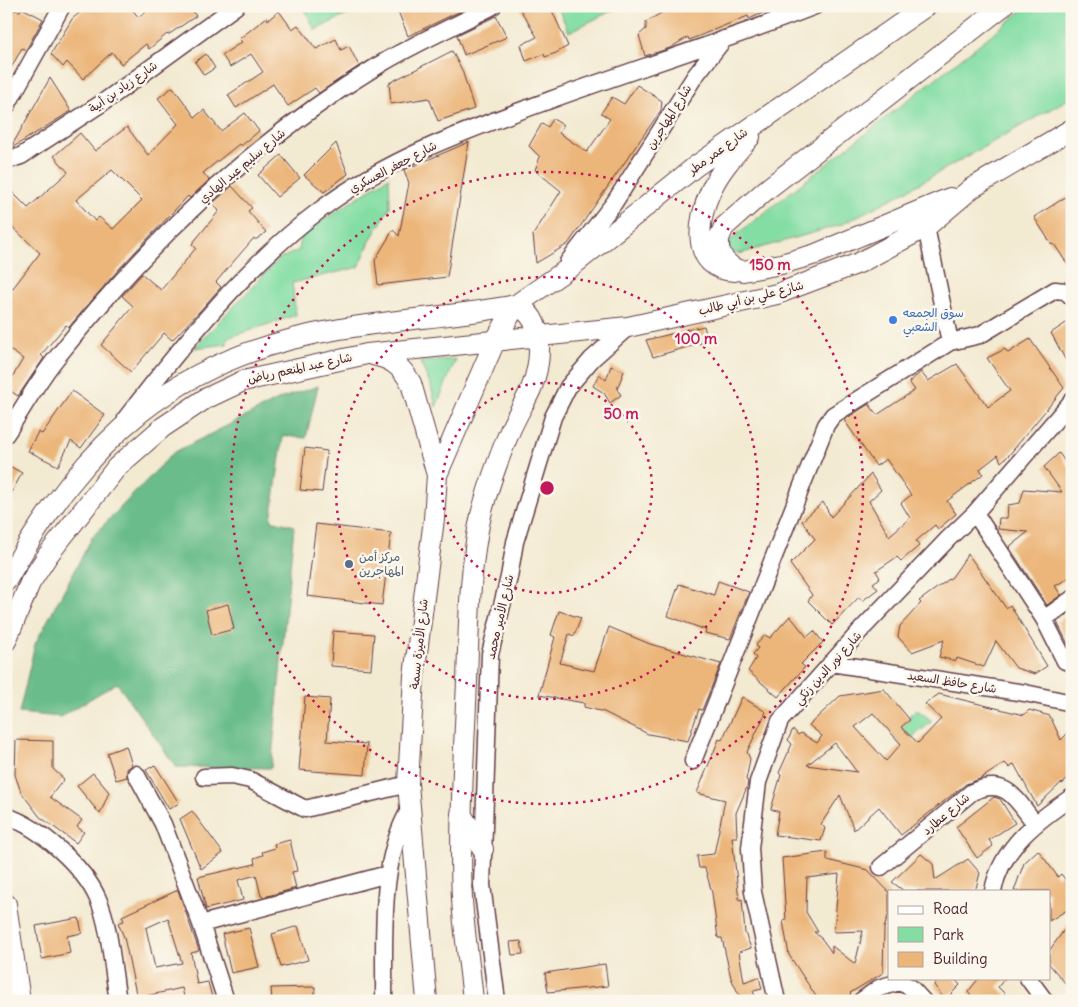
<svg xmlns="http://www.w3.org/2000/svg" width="1078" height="1007" font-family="Delius,'Playpen Sans Arabic',sans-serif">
<rect width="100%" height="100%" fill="#fbf7ec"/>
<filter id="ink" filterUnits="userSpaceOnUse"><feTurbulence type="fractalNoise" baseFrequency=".02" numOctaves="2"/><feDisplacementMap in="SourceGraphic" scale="10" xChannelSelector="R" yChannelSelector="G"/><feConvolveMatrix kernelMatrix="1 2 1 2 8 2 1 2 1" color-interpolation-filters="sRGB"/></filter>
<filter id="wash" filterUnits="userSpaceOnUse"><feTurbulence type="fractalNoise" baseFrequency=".0096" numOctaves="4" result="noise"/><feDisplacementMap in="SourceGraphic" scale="20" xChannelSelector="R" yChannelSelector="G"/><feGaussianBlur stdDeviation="1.12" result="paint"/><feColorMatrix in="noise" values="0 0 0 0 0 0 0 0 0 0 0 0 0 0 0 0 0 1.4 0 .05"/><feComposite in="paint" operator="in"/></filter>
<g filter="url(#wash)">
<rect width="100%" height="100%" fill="#f3ead2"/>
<path fill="#84dea4" stroke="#677e68" d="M303 6H365L315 30Z
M557 6H621L569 32Z
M1028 6H1072V97L897 196 840 225 739 254 731 251 729 246 731 239Z
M389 177 390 207 371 239 359 267 292 283 296 315 227 338V344L194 348 279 259 299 250 302 234Z
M456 359 436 407 431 386 420 362Z
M916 709 932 721 902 746 892 734Z"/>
<path fill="#6bbd8a" stroke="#5a6e5a" d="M318 386 306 438 283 436 271 520 294 526 271 768 176 767 117 683 60 717 19 713 35 644 93 536 173 453 282 398Z"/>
<g id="blocks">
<path fill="#ecb67a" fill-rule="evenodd" d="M88 6H130L138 17 154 6H189L196 16 168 35 167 34 149 49 146 44 121 64 112 52 83 79 67 62 63 67 51 54 72 19Z
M396 6H471L408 36Z
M518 6H550L568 46 556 53 545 57 544 54 526 61 521 45 537 37Z
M673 6H779L749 19 748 16 689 40 688 37 670 48 645 56 639 35 646 29V22Z
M22 8 43 19 26 50 22 48 6 77V9L20 11Z
M279 11 292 29 298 25 316 49 336 39 341 50 349 46 359 66 319 93 315 88 288 106 273 84 236 108 228 95 263 72 251 54 230 67 222 55 242 42 239 39 267 17 268 20Z
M496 16 507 37 464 55 457 35Z
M452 51 462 70 474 109 438 121 429 98 391 104 389 83Z
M206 54 215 68 204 75 195 62Z
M50 78 71 111 10 149Z
M637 85 662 101 661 110 568 244 536 263 533 235 561 191 535 170 540 157 529 146 542 123 548 127 553 119 563 125 559 133 587 152 610 119 601 113 612 97 624 104Z
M173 87 195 117 204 110 221 131 245 113 259 131 241 146 239 144 203 173 209 180 190 198 188 196 118 270 69 327 66 325 41 355 44 358 18 396 6 388 23 359 6 347V297L40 253 6 221V186L28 208 68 172 54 156 80 133 95 151 127 127 148 155 178 124 158 98ZM112 170 142 200 113 229 99 217 95 221 76 200Z
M469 142 447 277 378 285 375 260 393 230 399 236 409 183 404 170Z
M336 143 348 174 324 192 304 175Z
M281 155 300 178 277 197 258 175Z
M232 186 252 208 248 211 266 232 257 239H253L216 282 221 287 198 313 172 340 164 333 131 372 101 345 133 306 122 296 142 274 161 290 196 248 192 244 219 211 213 203Z
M1072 193V271L1054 244 1052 245 1034 217Z
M1072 319V372L1051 333Z
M704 326 708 341 653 357 646 340Z
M1030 339 1064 388 1009 455 1001 462 998 455 980 469 983 474 947 501 956 514 938 529 935 525 916 541 919 546 901 561 897 557 876 571 880 578 873 583 878 589 862 601 859 597 832 625 808 601 812 595 790 564 815 539 802 521 823 502 831 517 871 474 881 490 869 501 889 536 910 518 901 503 911 495 886 459 876 466 844 420 869 404 877 415 915 390 909 382 921 372 928 381 957 364 988 407 1010 391 987 358 1005 349 1008 353Z
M611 366 624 371 617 389 621 395 610 403 604 393 593 386 599 374 606 380Z
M72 391 105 415 81 448 71 441 58 466 28 451 38 432 42 434Z
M305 448 327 451 322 492 300 490Z
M1059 453 1072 472V576L1055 586 1061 595 1047 605 1009 547 1028 532 998 529 999 518H1007L1008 505 1020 503 1024 489 1062 492 1044 467Z
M6 464 22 473 6 503Z
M316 524 391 533 382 605 307 596Z
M968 554 1006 608 1010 605 1047 666 1035 674 1016 668 996 641 984 667 957 658 956 661 939 657 944 640 912 652 898 637 900 626 921 603 919 601 952 577Z
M718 581 749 592 730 639 705 633 706 630 668 616 679 584 714 595Z
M228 604 234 629 212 635 206 610Z
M559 611 581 618 574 636 569 634 560 663 594 671 609 627 650 644 721 664 702 710 699 709 688 741 648 734 604 712 584 707V703L539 695 555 637 551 635Z
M1072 611V652L1057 622Z
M790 616 807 637 814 631 823 642 801 664 805 667 778 697 748 671 756 658 753 654 758 648 756 645 765 635 770 638Z
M333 631 374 634 371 669 331 666Z
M884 689 910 720 901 727 918 743 941 719 925 704 939 694 1024 715 1029 710 1050 716 1061 740 1072 729V776L1062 784 1061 783 1037 806 1014 764 1010 768 1005 763 980 779 966 784 901 835 879 807 854 830 840 795 821 824 825 828 821 841 775 835 779 812 771 809 781 775 779 773 792 744 788 740 793 729 798 735 801 733 817 743 822 736 809 725 840 696ZM873 713 901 744 886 761 855 727ZM835 743 857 772 807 765Z
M305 697 330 699 327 741 367 744 365 775 299 770Z
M742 697 766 712 747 752 750 759 746 780 748 781 747 787 736 813 737 837H732L739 900 742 899 745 933 751 948 739 952 744 982 759 977 762 989 753 991 756 999 748 1001H742L731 978 722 938H718L712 893 705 868H699L697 856 714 854 725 800 697 793 719 739 722 740Z
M16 740 53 741V769L64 779 50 797 82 820 77 827 84 832 76 843 40 817 21 792 15 775Z
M126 746 132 765 127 769V777L116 780 107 753Z
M155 765 179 803 169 809 146 770Z
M93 773 109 792 100 814 77 786Z
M994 797 1000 799 1015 823 989 840 993 846 977 858 956 827Z
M192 811 223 853 201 869 180 819Z
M290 840 297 871 292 872 296 888 264 897 261 896 256 875 238 880 243 900 206 909 198 877 255 864 254 858 263 855 262 852 275 848 274 844Z
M1038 850 1058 877 1061 874 1072 888V907L1049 921V891H1014L1024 863Z
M827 852V860L868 870 889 892V913L884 928 883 973 850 993 851 994 843 1001H819L789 955 783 921 786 920 782 858ZM839 874 834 932 863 931 855 964 832 946V953L822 939 814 932H818L806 912 807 878Z
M921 854 933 864 935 880 968 859 980 873 976 888 973 891H904L892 882Z
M178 890 199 951 191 953 197 984 208 982 213 1001H185L182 988 137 998 124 937 118 923 124 921 122 916ZM168 918 182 963 155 968 146 928Z
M79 918 82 933 67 936 70 953 42 959 36 926Z
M1072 919V991L1049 964V951Z
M298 926 308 960 281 967 272 934Z
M249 928 259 967 231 973 222 934Z
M521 941 523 954 512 955 510 942Z
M605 964 608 986 548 992 545 973Z
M939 978H954L960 985 945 1000 934 985Z
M979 978H1005L998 987 1012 1001H975L968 992Z
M315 987V1001H272L271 988Z"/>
</g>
</g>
<g filter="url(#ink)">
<use href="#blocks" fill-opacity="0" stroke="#633d44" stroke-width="1"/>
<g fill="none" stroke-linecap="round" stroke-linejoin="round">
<g stroke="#633d44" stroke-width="19">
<path id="minor" d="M6 107 62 6
M6 161 21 156 105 101 236 6
M568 262 614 203 695 76 724 39
M950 342 980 335 1055 290 1065 291 1072 297
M126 418C183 344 245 266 320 210 388 158 470 129 550 100 638 68 728 40 815 6
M6 434C22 410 36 384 54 361 145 246 253 141 379 65 415 43 455 26 493 6
M975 513 1044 619 1065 661
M1044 619 1072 599
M831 663 1025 693 1072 703
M693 761 826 425 833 415 950 342 926 227 921 218
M136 774 163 824 201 924 226 1001
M204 777 232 776 250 780 305 809 408 784
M6 816C40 827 84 867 98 899 110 925 113 972 118 1001
M881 867 972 792C1006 777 1015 798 1034 822
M993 891C1001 847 1038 820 1072 797
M201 924 388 874
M1028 978 1045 1001
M384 1001C385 940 378 862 410 809
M497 1001 482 885 490 654 509 577 515 542 553 417 568 387 592 359 628 327
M777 1001 753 892 750 848 758 782 780 721 860 631 948 539 975 513 1072 401
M861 1001 879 988 899 982 910 987 923 1001"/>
</g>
<g stroke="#633d44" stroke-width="22">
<path id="major" d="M950 198 816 254 781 264 743 271 733 268 724 260 719 249V238L724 227 766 190 1003 6
M735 271C690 270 697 220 711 190 720 170 736 153 750 137
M373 355C392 359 401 366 411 383L437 475
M6 581C86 439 175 356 340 329 399 319 458 316 516 305 547 318 541 364 531 389 524 404 515 418 509 433 498 460 488 487 481 515 469 569 469 625 467 681 464 753 459 827 462 899 464 933 470 967 473 1001
M6 641 30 583 48 555 117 467 163 427 205 399 243 381 367 354 628 327 777 294 859 263 926 227 972 188 1072 129
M461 814 483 849
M6 904 20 1001
M427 1001 408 784 414 676 434 519 437 475 495 341 516 305 572 266 696 166 926 6"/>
</g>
<use href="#minor" stroke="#fff" stroke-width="16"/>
<use href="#major" stroke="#fff" stroke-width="20"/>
</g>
</g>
<g fill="none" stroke="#c2185b" stroke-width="2.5" stroke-dasharray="2.5 5">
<circle cx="547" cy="488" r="105"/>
<circle cx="547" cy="488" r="211"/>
<circle cx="547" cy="488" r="316"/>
</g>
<circle fill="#3f7fe0" stroke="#fbf7ec" stroke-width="2" cx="893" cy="320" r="5"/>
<circle fill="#5c6f8a" stroke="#fbf7ec" stroke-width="2" cx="349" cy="564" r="5"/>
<g text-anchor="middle" stroke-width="5" stroke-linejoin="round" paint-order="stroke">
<g font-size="12" fill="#4a1f2b" stroke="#fbf7ec">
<text transform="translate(123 87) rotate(-35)" y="4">شارع زياد بن أبية</text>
<text transform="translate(669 117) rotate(-58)" y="4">شارع المهاجرين</text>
<text transform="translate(718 151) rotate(-36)" y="4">شارع عمر مطر</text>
<text transform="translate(242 166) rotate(-40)" y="4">شارع سليم عبد الهادي</text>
<text transform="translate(393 167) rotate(-28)" y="4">شارع جعفر العسكري</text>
<text transform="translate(751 298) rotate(-14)" y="4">شارع علي بن أبي طالب</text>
<text transform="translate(300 368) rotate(-12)" y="4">شارع عبد المنعم رياض</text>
<text transform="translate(500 617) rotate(-77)" y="4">شارع الأمير محمد</text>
<text transform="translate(419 644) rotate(-84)" y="4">شارع الأميرة بسمة</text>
<text transform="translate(828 668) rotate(-48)" y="4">شارع نور الدين زنكي</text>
<text transform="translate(952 682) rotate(9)" y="4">شارع حافظ السعيد</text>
<text transform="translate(946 814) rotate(-40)" y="4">شارع عطارد</text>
</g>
<g font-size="12" fill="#366cbe" stroke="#fbf7ec" text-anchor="start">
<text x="903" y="317">سوق الجمعه<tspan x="903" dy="14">الشعبي</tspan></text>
</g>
<g font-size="12" fill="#4e5e75" stroke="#fbf7ec" text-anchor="start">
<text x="359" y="561">مركز أمن<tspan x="359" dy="14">المهاجرين</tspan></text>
</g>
</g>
<circle cx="547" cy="488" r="8" fill="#c2185b" stroke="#fbf7ec" stroke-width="2.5"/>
<g font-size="15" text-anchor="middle" font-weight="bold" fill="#c2185b" stroke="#fbf7ec" stroke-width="5" stroke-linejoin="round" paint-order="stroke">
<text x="770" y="270">150 m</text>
<text x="696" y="344">100 m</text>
<text x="621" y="419">50 m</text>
</g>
<rect width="1078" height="1007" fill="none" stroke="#fbf7ec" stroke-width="25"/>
<rect x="888" y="890" width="162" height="90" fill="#fbf7ec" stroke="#b4a19f"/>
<rect x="898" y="906" width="25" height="8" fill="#ffffff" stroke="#b4a19f"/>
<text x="933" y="914" font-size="15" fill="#4a1f2b">Road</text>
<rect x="898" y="927" width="25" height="15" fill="#84dea4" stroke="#b4a19f"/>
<text x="933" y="940" font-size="15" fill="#4a1f2b">Park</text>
<rect x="898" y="952" width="25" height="15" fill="#ecb67a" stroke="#b4a19f"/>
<text x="933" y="964" font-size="15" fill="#4a1f2b">Building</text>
</svg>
